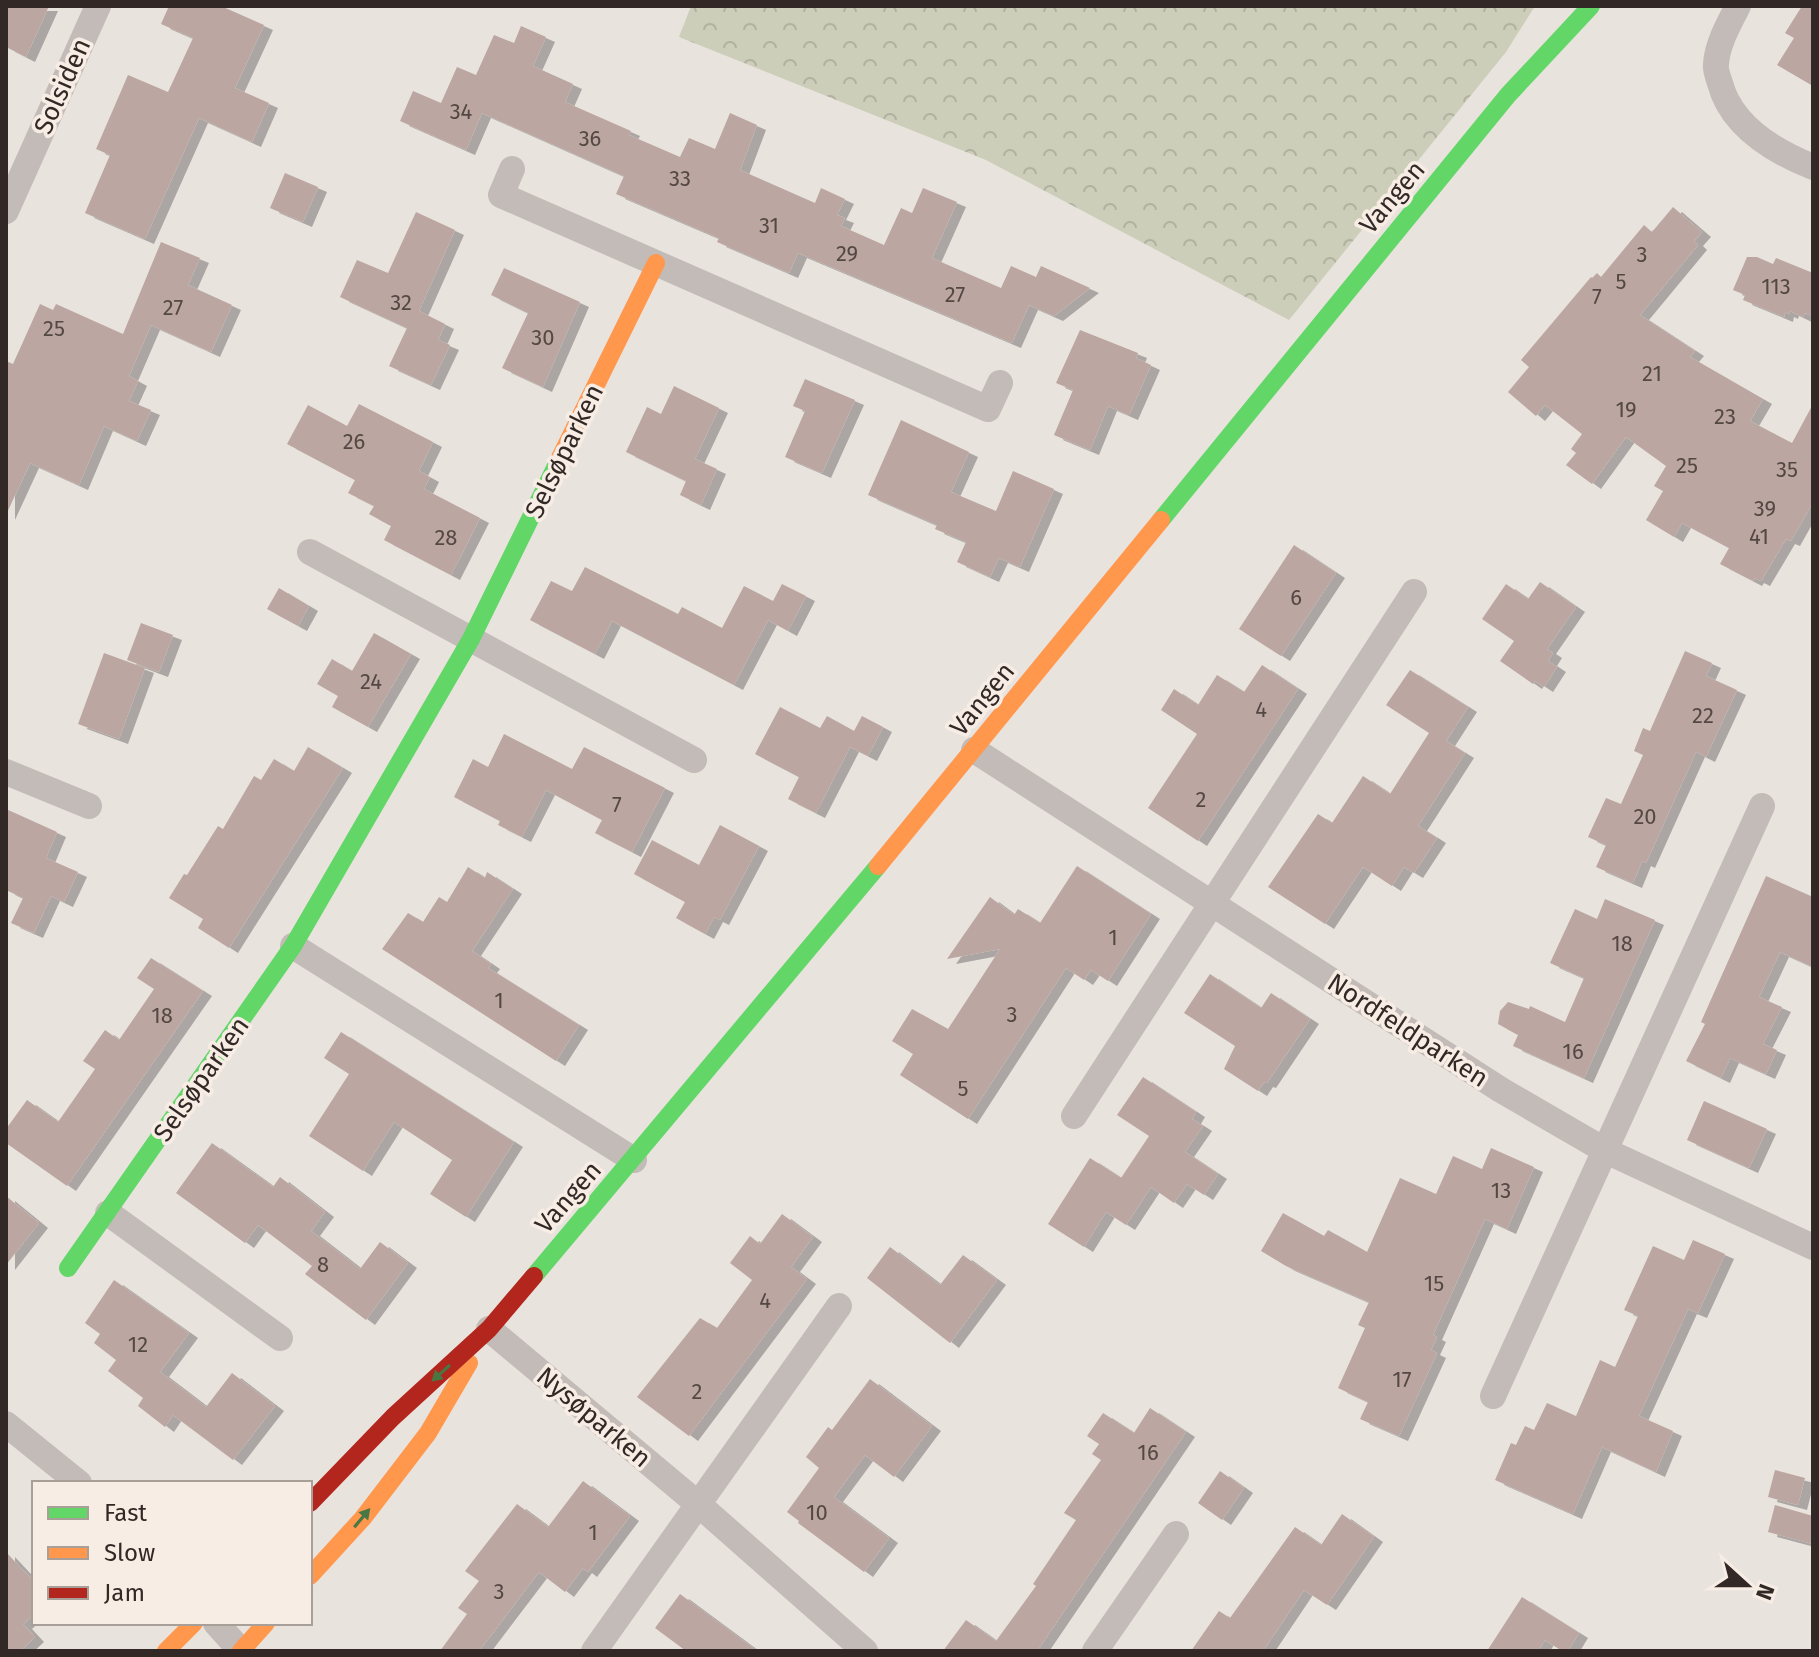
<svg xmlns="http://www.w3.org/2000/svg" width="1819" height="1657" font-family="'Fira Sans',sans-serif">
<defs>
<pattern id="forest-crowns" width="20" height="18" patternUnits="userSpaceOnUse" patternTransform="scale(2)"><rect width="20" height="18" fill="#ccceb9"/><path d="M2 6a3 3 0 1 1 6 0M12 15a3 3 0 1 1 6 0" fill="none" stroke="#b0b19f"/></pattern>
<filter id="shadow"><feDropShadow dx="9" dy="5" stdDeviation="0" flood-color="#0004"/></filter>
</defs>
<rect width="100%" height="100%" fill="#e9e3de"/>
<path fill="url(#forest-crowns)" d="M691 6H1535L1506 52 1289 320 986 160 679 37Z"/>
<path fill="#bba6a1" filter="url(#shadow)" d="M6 6H49L26 57 6 47Z
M169 6H221L264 25 235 88 269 103 252 142 199 118 145 239 85 213 110 155 96 149 128 75 168 92 193 38 161 24Z
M1802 6H1813V86L1777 65 1794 38 1785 33Z
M521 26 546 37 533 66 573 84 565 102 631 131 629 135 680 157 689 138 715 149 730 113 757 125 740 170 815 203 821 188 845 199 837 215 845 218 841 226 884 245 901 208 912 213 923 188 957 202 932 258 1001 288 1011 266 1036 277 1041 266 1090 288 1054 316 1029 305 1012 343 798 253 789 273 717 242 719 238 616 194 624 176 482 113 466 150 400 121 413 91 441 103 457 67 476 75 494 35 514 43Z
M285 173 318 187 303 222 270 208Z
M1673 207 1702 232 1694 241 1698 245 1640 315 1695 351 1690 357 1763 399 1750 421 1792 443 1813 404V502L1791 541 1786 539 1761 581 1755 578 1753 581 1720 564 1729 548 1682 523 1674 537 1646 520 1663 491 1654 486 1666 466 1626 437 1592 484 1566 465 1576 453 1571 449 1582 434 1545 405 1536 416 1508 392 1529 367 1521 360 1591 277 1592 278 1597 273 1601 277 1644 225 1652 232Z
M416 212 455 230 419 311 445 324 438 340 450 345 431 385 389 366 407 328 340 297 357 260 388 273Z
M161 242 200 258 188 285 232 305 211 352 151 325 129 376 138 381 129 401 151 410 137 441 104 426 79 485 30 463 6 515V361L13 364 40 304 53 310 56 304 123 334Z
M1747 257H1757L1773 264 1776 258 1813 273V316L1805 313 1803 317 1790 311 1789 314 1785 312 1784 317 1743 300 1745 295 1733 290Z
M504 268 580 302 543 387 502 368 528 313 491 295Z
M1080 330 1138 353 1136 358 1151 365 1129 415 1108 406 1090 450 1054 435 1073 390 1056 383Z
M805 379 855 400 822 473 785 457 805 411 793 406Z
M674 386 719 408 695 459 717 469 701 505 680 495 686 481 626 452 647 407 661 414Z
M359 404 433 442 419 471 430 477 424 489 480 518 451 575 384 540 391 526 369 514 374 506 348 493 355 480 287 444 308 405 347 426Z
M901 420 969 452 951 492 996 511 1013 471 1054 489 1020 567 999 558 990 577 957 562 966 542 935 529 937 525 868 495Z
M1294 545 1336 573 1281 656 1239 629Z
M585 567 678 614 682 607 722 628 744 586 773 601 782 584 806 596 788 631 768 620 734 685 612 621 595 654 530 620 551 581 572 591Z
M1540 582 1576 607 1547 649 1553 653 1548 661 1557 667 1544 687 1535 681 1533 684 1500 661 1514 641 1482 619 1506 584 1528 599Z
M279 588 309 606 298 626 267 609Z
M141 623 173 635 159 672 127 660Z
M374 633 411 654 368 727 332 707 338 696 317 684 332 659 352 671Z
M1685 651 1712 663 1706 676 1737 690 1706 757 1696 752 1646 863 1642 861 1633 883 1596 867 1606 845 1588 837 1606 798 1621 804 1643 755 1634 751 1643 728 1650 731Z
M104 653 145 668 119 739 78 724Z
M1262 665 1298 689 1198 841 1148 808 1197 734 1161 710 1174 689 1198 705 1217 675 1244 692Z
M1410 670 1468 707 1446 741 1465 753 1418 826 1437 838 1414 873 1404 867 1392 886 1363 867 1325 924 1268 887 1318 814 1332 823 1363 776 1390 794 1429 733 1386 705Z
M780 707 820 728 827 716 854 731 862 716 883 727 868 756 850 747 816 813 788 799 799 777 755 754Z
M504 734 572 769 584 747 665 788 632 852 595 833 602 820 546 790 522 837 498 825 500 821 454 797 473 759 488 767Z
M308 747 343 768 229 948 198 928 203 919 169 898 184 874 187 875 218 826 223 829 254 776 261 780 274 759 294 771Z
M6 809 57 832 46 858 78 872 64 902 51 896 34 933 11 923 23 898 6 890Z
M720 825 759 846 720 920 714 917 705 934 676 918 685 902 634 874 652 840 699 865Z
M1077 866 1151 914 1108 981 1091 970 1084 980 1066 968 968 1119 900 1075 913 1054 892 1041 912 1009 948 1029 1000 949 947 959 990 897 1014 915 1018 909 1040 923Z
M468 867 485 878 487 872 513 889 472 951 491 964 488 968 579 1025 556 1061 382 949 408 913 423 922 439 897 447 902Z
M1766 876 1813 897V967L1780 952 1759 997 1782 1007 1763 1044 1777 1050 1766 1074 1730 1058 1721 1078 1686 1061 1705 1024 1701 1022Z
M1605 899 1655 920 1584 1078 1513 1046 1518 1035 1498 1024 1500 1011 1508 1002 1529 1009 1530 1006 1565 1022 1584 978 1550 963 1575 909 1597 919Z
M151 958 203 991 67 1186 6 1143V1129L27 1100 58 1122 95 1069 83 1061 105 1030 119 1040 154 989 137 978Z
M1210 974 1261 1008 1271 993 1310 1019 1267 1083 1264 1082 1258 1091 1224 1069 1235 1046 1184 1013Z
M341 1032 514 1142 466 1217 430 1194 452 1160 394 1122 363 1171 309 1136 349 1074 324 1058Z
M1143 1077 1196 1112 1192 1119 1203 1126 1185 1152 1218 1174 1204 1195 1187 1184 1174 1203 1151 1187 1126 1225 1106 1212 1084 1247 1048 1224 1090 1158 1121 1178 1149 1136 1117 1115Z
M1704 1101 1767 1129 1749 1168 1687 1140Z
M212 1143 273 1187 280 1177 325 1212 311 1231 360 1269 380 1242 408 1263 366 1320 305 1274 312 1266 258 1225 245 1243 176 1193Z
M1491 1148 1534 1167 1507 1229 1485 1219 1433 1335 1437 1337 1431 1350 1437 1353 1399 1436 1360 1419 1368 1402 1338 1388 1365 1328 1358 1325 1369 1302 1286 1266 1261 1251 1283 1213 1324 1236 1328 1230 1367 1252 1400 1178 1436 1194 1453 1156 1482 1169Z
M6 1196 39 1223 6 1265Z
M782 1214 813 1237 791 1267 807 1279 689 1436 637 1397 700 1318 717 1328 752 1280 730 1263 750 1236 760 1244Z
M1693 1240 1725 1254 1698 1313 1688 1309 1639 1416 1673 1431 1656 1472 1602 1447 1573 1514 1495 1480 1511 1443 1516 1445 1525 1426 1534 1430 1547 1403 1576 1416 1600 1360 1615 1367 1638 1316 1624 1310 1653 1246 1684 1260Z
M890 1247 940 1285 963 1255 997 1280 950 1343 867 1278Z
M114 1280 189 1333 160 1372 206 1407 232 1373 275 1406 233 1460 173 1415 165 1427 138 1406 143 1398 108 1371 116 1360 94 1343 100 1334 85 1323Z
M870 1379 932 1426 894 1477 865 1455 834 1497 889 1538 864 1572 798 1523 799 1521 787 1512 819 1468 806 1457 828 1427 832 1430Z
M1150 1408 1186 1432 1037 1651H943L966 1620 996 1641 1036 1586 1033 1584 1076 1520 1064 1513 1101 1460 1092 1454 1099 1444 1087 1436 1103 1413 1134 1433Z
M1775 1470 1805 1478 1798 1505 1768 1497Z
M1220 1471 1244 1488 1222 1520 1198 1503Z
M583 1481 630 1516 588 1572 583 1568 565 1592 539 1572 479 1651H440L467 1614 458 1608 479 1581 465 1571 517 1504 548 1527Z
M1775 1505 1813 1516V1544L1768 1532Z
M1342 1514 1374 1537 1327 1605 1304 1590 1263 1651H1191L1219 1611 1230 1618 1295 1527 1321 1545Z
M6 1552 34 1582V1614L23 1624 35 1637 20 1651H6Z
M680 1594 757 1651H686L655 1628Z
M1522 1597 1579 1633 1568 1651H1562L1545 1640 1538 1651H1487Z"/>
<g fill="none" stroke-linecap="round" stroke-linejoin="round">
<path stroke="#c2bbb7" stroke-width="26" d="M1738 6C1729 23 1717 45 1716 64 1715 70 1718 77 1720 83 1731 126 1773 151 1813 167
M512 169 501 195 988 409 1000 383
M6 211 98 6
M310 552 694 760
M974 750 1501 1090 1606 1151 1813 1247
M6 772 89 806
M293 946 634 1160
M1074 1116 1414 592
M108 1213 280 1338
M489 1329 698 1504 865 1651
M1493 1396 1762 806
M6 1424 79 1483
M216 1623 241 1651
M594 1651 839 1306
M1095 1651 1176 1534"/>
<path stroke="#63d668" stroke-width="18" d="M1161 520 1508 95 1591 6
M68 1268 293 946 471 639 558 462
M534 1276 878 866"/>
<path stroke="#ff974d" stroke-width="18" d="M558 462 656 263
M878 866 1161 520
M310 1576 363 1518 428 1433 469 1363
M166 1651 194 1623
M241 1651 266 1623"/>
<path stroke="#b3261e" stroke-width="18" d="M310 1503 393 1417 489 1329 534 1276"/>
</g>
<defs><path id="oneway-solid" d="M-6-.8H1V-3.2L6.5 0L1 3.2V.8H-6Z" transform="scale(2)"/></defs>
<g fill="#487744">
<use href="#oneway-solid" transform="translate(441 1373) rotate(138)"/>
<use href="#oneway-solid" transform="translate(362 1518) rotate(-50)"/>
</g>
<g text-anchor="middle" stroke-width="7" stroke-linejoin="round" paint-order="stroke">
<g font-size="22" fill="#544845">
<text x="461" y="119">34</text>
<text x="590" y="146">36</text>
<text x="680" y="186">33</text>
<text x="769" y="233">31</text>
<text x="847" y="261">29</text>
<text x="1642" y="262">3</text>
<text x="1621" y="289">5</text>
<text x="1776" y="294">113</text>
<text x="955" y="302">27</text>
<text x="1597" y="304">7</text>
<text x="401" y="310">32</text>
<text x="173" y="315">27</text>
<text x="54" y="336">25</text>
<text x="543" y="345">30</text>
<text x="1652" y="381">21</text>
<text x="1626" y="417">19</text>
<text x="1725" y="424">23</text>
<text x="354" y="449">26</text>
<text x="1687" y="473">25</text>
<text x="1787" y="477">35</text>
<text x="1765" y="516">39</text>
<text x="1759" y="544">41</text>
<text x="446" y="545">28</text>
<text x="1296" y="605">6</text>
<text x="371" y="689">24</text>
<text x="1261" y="717">4</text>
<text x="1703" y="723">22</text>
<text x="1201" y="807">2</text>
<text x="617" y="812">7</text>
<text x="1645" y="824">20</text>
<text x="1113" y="945">1</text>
<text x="1622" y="951">18</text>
<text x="499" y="1008">1</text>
<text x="1012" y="1022">3</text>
<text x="162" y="1023">18</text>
<text x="1573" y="1059">16</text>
<text x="963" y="1096">5</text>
<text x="1501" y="1198">13</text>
<text x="323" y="1272">8</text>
<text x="1434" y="1291">15</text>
<text x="765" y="1308">4</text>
<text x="138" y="1352">12</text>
<text x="1402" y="1387">17</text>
<text x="697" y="1399">2</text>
<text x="1148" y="1460">16</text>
<text x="817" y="1520">10</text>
<text x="593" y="1540">1</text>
<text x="499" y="1599">3</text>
</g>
<g font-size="26" fill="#322926" stroke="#f7ede5">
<text transform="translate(62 86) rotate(-66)" y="9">Solsiden</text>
<text transform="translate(1392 197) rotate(-50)" y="9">Vangen</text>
<text transform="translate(564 451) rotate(-64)" y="9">Selsøparken</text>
<text transform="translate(982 699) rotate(-51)" y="9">Vangen</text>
<text transform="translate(1408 1030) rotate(33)" y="9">Nordfeldparken</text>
<text transform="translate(201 1079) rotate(-55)" y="9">Selsøparken</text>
<text transform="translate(568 1197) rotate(-49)" y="9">Vangen</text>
<text transform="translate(594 1417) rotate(40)" y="9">Nysøparken</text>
</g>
</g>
<rect width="1819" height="1657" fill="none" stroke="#322926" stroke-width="16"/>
<rect x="32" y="1481" width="280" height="144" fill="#f7ede5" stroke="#a89f99" stroke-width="2"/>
<rect x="48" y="1507" width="40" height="12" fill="#63d668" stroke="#a89f99" stroke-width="2"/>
<text x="104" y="1521" font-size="24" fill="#322926">Fast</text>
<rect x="48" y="1547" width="40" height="12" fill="#ff974d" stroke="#a89f99" stroke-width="2"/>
<text x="104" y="1561" font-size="24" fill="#322926">Slow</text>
<rect x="48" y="1587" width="40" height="12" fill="#b3261e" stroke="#a89f99" stroke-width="2"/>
<text x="104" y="1601" font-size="24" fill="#322926">Jam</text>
<g transform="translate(1747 1585) rotate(111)" stroke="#f7ede5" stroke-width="6" paint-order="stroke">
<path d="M0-6L14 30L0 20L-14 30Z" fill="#322926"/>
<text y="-12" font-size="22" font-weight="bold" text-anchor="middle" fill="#322926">N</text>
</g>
</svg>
